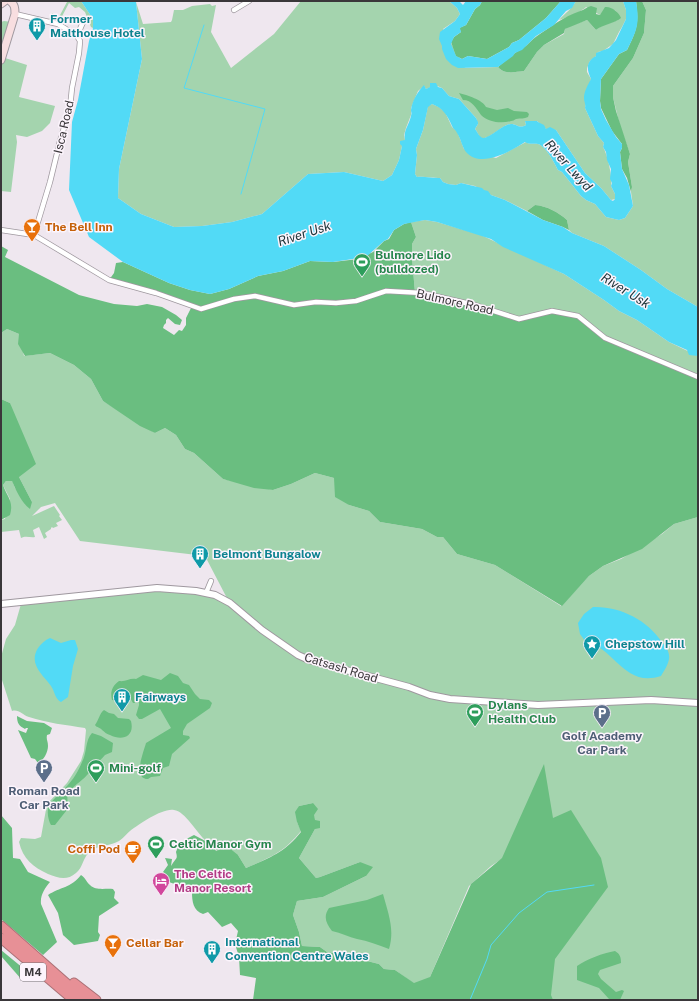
<svg xmlns="http://www.w3.org/2000/svg" width="699" height="1001" font-family="'Public Sans',sans-serif">
<rect width="100%" height="100%" fill="#efe7ef"/>
<path fill="#a4d4ae" d="M65 1H81L93 19V28L91 27 85 12 79 7 75 8 69 3 59 22 49 19 52 13 59 17 67 2Z
M301 1H449L457 8 460 14 455 21 443 29 465 68 498 67C505 75 514 72 524 71L537 52 544 45 564 34 565 29 572 25 587 20 596 30 601 26 618 20 616 11 614 10 600 15 586 7C583 11 564 19 559 20 565 13 572 9 576 1H623L626 10V19L622 27 619 32 613 44 603 51 598 52 596 56 590 61 587 68V72L591 79 585 108 598 136 604 143 603 147C607 153 613 178 611 186L615 194V199L611 200 601 188 585 173 556 130 546 129 537 121H525L526 125C519 129 517 124 511 124 502 124 487 143 480 137 478 135 477 131 475 129L478 124 476 118 459 99 449 96 442 88 430 83 431 87 426 89 424 86 418 91 411 108V115L406 128 404 135 405 140 402 146 399 160 392 175 383 181 344 172 308 174 262 214 232 222 202 226 174 227 141 214 118 198 119 169 142 59 136 2 143 24 171 22 172 20 174 10H183L192 6 210 4 212 6 216 5 211 32 231 68 274 34Z
M642 1H698V307L667 289 641 270 604 246 572 233 569 230 567 220C558 212 547 206 535 205L527 211 505 200 491 195 475 186 461 183 456 185 448 184 443 182 440 178C434 178 421 176 417 177L415 174 417 155 416 149 423 130 428 106 432 104 439 107 445 112 452 127 457 131 464 149 496 158 526 142C530 145 534 143 538 144 546 146 555 164 558 170L562 172 581 196 586 200 595 204 606 217 619 220 625 218 633 206 631 192 632 187 628 162 630 154 620 126 613 97V86L633 58 644 33 646 10Z
M4 21 12 22 2 57 27 65 19 97 55 106 50 123 42 131 27 137 16 135 17 142 11 192 1 191V22Z
M425 220 437 222 481 235 564 274 604 300 619 311 637 320 669 342 698 356V377L519 319 415 293 412 258V244L416 237 411 222Z
M7 329 19 334 24 356 50 353 74 365 91 379 103 401 155 433 165 428 176 435 185 449 194 453 223 479 273 490 291 484 315 473 334 478 349 505 369 511 380 522 422 529 437 537H443L457 554 495 565 561 606 589 576 603 566 621 559 662 534 674 524 698 517V1000H537L520 847 491 866 469 886 427 984 413 983 395 970 384 969 379 964 367 961 357 957 327 952 320 947 302 946 299 932 293 915 297 901 323 897 366 876 360 862 320 877 316 878 299 858 315 829 313 803 299 806 297 822 301 831C283 853 271 857 246 868L238 855C232 854 222 854 217 851 216 850 214 847 213 846 211 844 208 843 206 841 197 833 185 811 174 810 162 808 140 824 130 831 126 834 124 838 119 841 111 846 99 845 91 851 83 856 83 868 76 873 67 881 58 878 48 874 33 867 23 859 19 842L21 838 35 839 41 837 47 804 67 783 81 761 84 751 86 730 85 728C66 725 47 723 29 717 22 715 19 709 12 711L2 680 1 657 6 639 15 625 21 604 157 588 196 591 229 602 205 556 80 541 55 503 41 507 32 516 54 506 60 515 59 516 62 520 56 523 58 526 53 528 52 527 51 528V529L45 533 47 537 44 539 39 527 33 530 35 537C30 538 26 535 21 538L19 530 1 532V520L5 519 10 499 3 485 6 481 12 480 15 488 32 502 19 477 10 403 1 399V333Z"/>
<path fill="#6abe80" d="M482 1H561L546 18 519 40 512 43 509 47 487 59 468 56 462 59 456 56 451 42 454 37 461 32 459 28 466 25 475 9 480 5Z
M636 1H642L646 10 644 33 633 58 613 86V97L616 111 630 154 628 162 632 187 631 192 627 178 622 169 620 152 622 148V144L612 131 601 108 600 101 601 79 619 54 627 50C637 30 639 24 636 1Z
M591 6 597 8 596 14 600 15 605 7C611 6 619 12 621 18 614 24 603 24 596 30L587 20 565 29 564 33 544 45 537 52 524 71C514 72 505 75 498 67 504 62 510 57 515 53 517 51 521 50 523 48 528 45 532 39 537 36 552 26 563 17 580 11 584 10 587 7 591 6Z
M459 93C467 95 483 100 486 107L497 110 508 108 514 111 527 112 529 114 528 117C524 119 521 118 516 119 514 120 513 121 511 121 501 124 488 122 481 115 476 108 472 100 463 100Z
M535 205C547 206 558 212 567 220L569 230 563 227 543 220 527 211Z
M411 222 416 237 412 244V258L415 293H422L519 319 552 311 578 316 605 338 698 377V517L674 524 642 549 603 566 589 576 562 606 495 565 457 554 443 537H437L422 529 380 522 369 511 349 505 335 497 334 478 315 473 291 484 273 490 254 488 223 479 194 453 185 449 176 435 165 428 155 433 140 426 103 401 91 379 74 365 50 353 25 356 18 344 19 334 7 329 1 333V246L8 250 5 257 79 295 114 304 137 306 147 304 162 307 176 315 182 320 180 325 175 324 168 318 166 320V323L164 325 163 328 174 335 179 330 182 331 186 325V318L192 306 109 280 114 273 116 263 123 262 169 283 190 290 210 294 229 289 258 276 283 271 310 261 333 262 358 259 373 252 384 241 389 239 394 230 404 224Z
M1 399 10 403 36 464 19 477 32 502 30 509C21 502 16 490 12 481H6L3 485C7 497 14 501 10 515L1 520Z
M170 673 178 676 183 683 189 685 195 694 200 699 209 700 212 703 210 708 187 724 183 731V735L189 736 190 738 172 754 169 766 163 768 160 776 151 777 148 779C132 779 144 751 146 743L171 728 160 709 142 719H139L136 715 139 705V703H133L129 696C123 700 119 702 112 700 110 692 112 686 119 681 126 682 129 678 136 679L143 675 161 680Z
M104 710 109 713 114 714 118 718 129 719 131 721C135 737 122 741 110 735 106 734 105 732 102 730 100 727 97 728 95 725 99 720 99 714 104 710Z
M17 716 27 721 44 723 52 728 50 734 47 735C46 740 48 741 48 746 48 752 44 760 38 763L35 759 31 758 18 730 26 733 28 728H26L25 729C19 726 17 723 17 716Z
M92 733 101 736 113 743 112 752 105 755C100 761 97 763 92 768 90 770 90 772 88 774 81 783 60 792 70 806L55 825H51C48 820 46 810 50 804 54 798 62 792 67 786 73 780 79 770 82 762 87 753 85 740 92 733Z
M544 764 553 818 571 810 601 858 608 887 555 959 551 995 553 1000H253L256 978 240 975 239 957 235 944 238 931 231 923 222 927 208 912 203 914C193 911 192 901 192 892L184 891 182 887 164 880 163 878 165 874 163 872 168 865 165 858 172 859 171 866C176 857 178 860 176 852 179 843 186 839 194 835L213 845 216 851 228 847 238 855 246 868C271 857 284 853 301 832L297 822 295 812 299 806 313 803 318 809 314 815 315 820 320 821V828L315 829 299 858 316 878 320 877 360 862 373 867 366 876 323 897 297 901 293 915 299 932 302 946 320 947 327 952 357 957 367 961 379 964 384 969 395 970 414 983 430 977 471 884 502 858Z
M1 815 12 828 13 858 20 859 28 872 50 882C45 888 40 895 41 904L57 942 43 955 1 919Z
M81 875C86 878 86 882 90 885 96 891 105 888 113 889L115 892 114 898 119 903 99 916 98 932 100 935 98 941 74 945 63 935 58 913 48 895C60 887 71 888 81 875Z
M383 894C388 913 395 929 389 949 378 945 368 941 357 939 349 937 341 933 332 931 326 923 323 917 329 908L367 900Z
M1 950 29 973 22 980 1 956Z
M615 951C620 954 621 957 621 963L600 970 598 974 601 979 616 992 622 990 624 991 620 1000 609 999 599 988 577 980V966C587 959 603 953 615 951Z"/>
<path fill="#52daf6" d="M81 1H136V2L142 59 119 169 118 198 141 214 174 227 202 226 232 222 262 214 308 174 344 172 383 181 392 175 399 160 402 146 400 144V141L405 140C403 131 409 125 411 116 412 112 411 113 411 110 412 101 418 91 424 85L426 89 430 87V83H436L438 87 442 88 449 96 459 99 476 118 478 122V124L475 129C477 131 478 135 481 137 487 142 502 124 511 124 517 124 519 129 526 125L525 121H537L538 122 544 125 546 129 550 127 556 130 585 173 601 188 611 200 613 201 615 199V194L611 186 612 183 610 179 611 169 607 160 606 152 603 147 604 143 598 136 585 108C586 104 584 102 584 98 584 91 588 85 591 79 587 70 585 62 596 56V53L609 48 616 40 626 19V10L623 1H636C640 24 637 30 627 50L619 54 601 79 600 101 601 109 606 120 616 137 622 144V148L620 152 622 169 629 185 633 206 625 218 619 220 606 217 595 204 586 200 581 196 562 172 558 170C555 164 546 146 538 144 534 143 530 145 525 142 511 151 481 169 466 152 462 147 461 139 457 133 456 130 453 129 452 126 447 115 443 108 432 104L428 107 423 130 416 149 417 155 415 174 417 177C421 176 434 178 440 178L443 182 448 184 456 185 461 183 482 188 484 190 488 191 491 195 505 200 543 220 563 227 572 233 604 246 641 270 667 289 698 307V356L689 355 687 350 669 342 637 320 619 311 604 300 564 274 503 247 491 239 437 222 425 220 404 224 394 230 388 239 384 241 366 257 333 262 310 261 283 271 258 276 229 289 210 294 190 290 169 283 123 262 89 237 69 190 72 122 78 100 89 41 93 28V19Z
M449 1H459L463 5 466 1H482L480 5 475 9 466 25 460 28 461 32 454 37 451 44 456 56 462 59 468 56 487 59 509 47 512 43 519 40 546 18 561 1H576L572 8 566 11 554 25 536 36 522 50 515 53 513 56 498 67 458 68 452 65 446 59 442 49V46L439 39 440 32 455 21 460 14 457 8Z
M593 607C620 606 647 620 662 642 666 647 670 652 669 659 668 665 664 671 661 676 624 688 615 648 585 641L580 634 578 623 584 614Z
M50 638 61 643 71 640H75L78 649 73 666 68 697 61 702C55 699 55 692 51 686 43 675 28 664 38 648 41 644 45 640 50 638Z"/>
<g fill="none" stroke-linecap="round" stroke-linejoin="round">
<path stroke="#52daf6" stroke-width="1" d="M204 25 184 88 265 109 241 194
M470 1000 487 959 491 945 519 913 547 892 594 885"/>
<g stroke="#9f989f" stroke-width="6">
<path id="minor" d="M234 10 249 1
M15 14 58 24 77 36 80 41 79 53 72 88 70 108 60 141 50 182 34 235
M77 36 84 20
M1 230 34 235 109 280 156 293 201 309 234 299 255 296 294 305 316 302 336 303 356 301 386 291 422 293 475 305 519 319 552 311 578 316 605 338 698 377
M206 593 211 581"/>
</g>
<g stroke="#9f989f" stroke-width="8">
<path id="tertiary" d="M1 604 157 588 196 591 215 595 230 603 262 630 298 655 309 660 409 687 430 695 450 699 538 705 651 700 698 703"/>
</g>
<g stroke="#9f989f" stroke-width="9">
<path id="secondary" d="M1 4 5 1
M1 60 15 14C15 8 15 5 10 1"/>
</g>
<g stroke="#aa7176" stroke-width="11">
<path id="motorway" d="M1 926 85 1000
M1 938 74 1000
M74 983 96 1000"/>
</g>
<use href="#minor" stroke="#fff" stroke-width="4.5"/>
<use href="#tertiary" stroke="#fff" stroke-width="6"/>
<use href="#secondary" stroke="#f8dee0" stroke-width="7"/>
<use href="#motorway" stroke="#e79096" stroke-width="9"/>
</g>
<defs>
<g id="building-pin" transform="scale(0.9)"><path d="M0 17L-7.5 6A9.5 9.5 0 1 1 7.5 6Z" fill="#0f9aa8" stroke="#fcf4fc"/><path d="M-4-6H4V6H1V3H-1V6H-4ZM-2.5-4.3h1.7v1.8h-1.7ZM.8-4.3h1.7v1.8H.8ZM-2.5-1h1.7V.8h-1.7ZM.8-1h1.7V.8H.8Z" fill="#fff"/></g>
<g id="bar-pin" transform="scale(0.9)"><path d="M0 17L-7.5 6A9.5 9.5 0 1 1 7.5 6Z" fill="#e8710a" stroke="#fcf4fc"/><path d="M-6-5H6L.8 .8V4.5H3.5V6h-7V4.5H-.8V.8Z" fill="#fff"/></g>
<g id="stadium-pin" transform="scale(0.9)"><path d="M0 17L-7.5 6A9.5 9.5 0 1 1 7.5 6Z" fill="#2e9e5b" stroke="#fcf4fc"/><path d="M0-5a6.5 5 0 1 0 0 10a6.5 5 0 1 0 0-10ZM-3.5-1.8h7v3.6h-7Z" fill="#fff"/></g>
<g id="sight-pin" transform="scale(0.9)"><path d="M0 17L-7.5 6A9.5 9.5 0 1 1 7.5 6Z" fill="#0f9aa8" stroke="#fcf4fc"/><path d="M0-6L1.8-2.2L6-1.7L2.9 1.2L3.7 5.4L0 3.3L-3.7 5.4L-2.9 1.2L-6-1.7L-1.8-2.2Z" fill="#fff"/></g>
<g id="parking-pin" transform="scale(0.9)"><path d="M0 17L-7.5 6A9.5 9.5 0 1 1 7.5 6Z" fill="#5c6f8a" stroke="#fcf4fc"/><path d="M-3.5-5.5H1a3.5 3.5 0 0 1 0 7H-1V5.5H-3.5ZM-1-3.4V-.6H.8a1.4 1.4 0 0 0 0-2.8Z" fill="#fff"/></g>
<g id="cafe-pin" transform="scale(0.9)"><path d="M0 17L-7.5 6A9.5 9.5 0 1 1 7.5 6Z" fill="#e8710a" stroke="#fcf4fc"/><path d="M-5.5-4.5H6V0H3Q3 3.5 0 3.5H-2.5Q-5.5 3.5-5.5 0ZM3-3.2v2h1.7v-2ZM-6 4.5H4V6H-6Z" fill="#fff"/></g>
<g id="hotel-pin" transform="scale(0.9)"><path d="M0 17L-7.5 6A9.5 9.5 0 1 1 7.5 6Z" fill="#d1479c" stroke="#fcf4fc"/><path d="M-6-4.5h1.5V1H6V5H4.5V3h-9V5H-6ZM-4 0a1.8 1.8 0 1 1 3.6 0ZM.5 0V-2.5h3Q6-2.5 6 0Z" fill="#fff"/></g>
</defs>
<g fill-rule="evenodd">
<use href="#building-pin" x="37" y="26"/>
<use href="#bar-pin" x="32" y="227"/>
<use href="#stadium-pin" x="362" y="262"/>
<use href="#building-pin" x="200" y="554"/>
<use href="#sight-pin" x="592" y="644"/>
<use href="#building-pin" x="122" y="697"/>
<use href="#stadium-pin" x="475" y="712"/>
<use href="#parking-pin" x="602" y="713"/>
<use href="#parking-pin" x="44" y="768"/>
<use href="#stadium-pin" x="96" y="768"/>
<use href="#stadium-pin" x="156" y="844"/>
<use href="#cafe-pin" x="133" y="849"/>
<use href="#hotel-pin" x="161" y="881"/>
<use href="#bar-pin" x="113" y="943"/>
<use href="#building-pin" x="212" y="949"/>
</g>
<g text-anchor="middle" stroke-width="3" stroke-linejoin="round" paint-order="stroke">
<rect fill="#fcf4fc" stroke="#747074" stroke-width="1" x="20" y="963" width="26" height="18" rx="3"/>
<g font-size="11" font-weight="bold" fill="#3a373a">
<text x="33" y="976">M4</text>
</g>
<g font-size="12" font-weight="bold" fill="#0d838f" stroke="#fcf4fc" text-anchor="start">
<text x="50" y="23">Former<tspan x="50" dy="14">Malthouse Hotel</tspan></text>
<text x="213" y="558">Belmont Bungalow</text>
<text x="605" y="648">Chepstow Hill</text>
<text x="135" y="701">Fairways</text>
<text x="225" y="946">International<tspan x="225" dy="14">Convention Centre Wales</tspan></text>
</g>
<g font-size="12" fill="#3a373a" stroke="#fcf4fc">
<text transform="translate(64 127) rotate(-77)" y="4">Isca Road</text>
<text transform="translate(455 302) rotate(13)" y="4">Bulmore Road</text>
<text transform="translate(341 668) rotate(17)" y="4">Catsash Road</text>
</g>
<g font-size="12" font-weight="bold" fill="#c56008" stroke="#fcf4fc" text-anchor="start">
<text x="45" y="231">The Bell Inn</text>
<text x="120" y="853" text-anchor="end">Coffi Pod</text>
<text x="126" y="947">Cellar Bar</text>
</g>
<g font-size="12" font-weight="bold" fill="#27864d" stroke="#fcf4fc" text-anchor="start">
<text x="375" y="259">Bulmore Lido<tspan x="375" dy="14">(bulldozed)</tspan></text>
<text x="488" y="709">Dylans<tspan x="488" dy="14">Health Club</tspan></text>
<text x="109" y="772">Mini-golf</text>
<text x="169" y="848">Celtic Manor Gym</text>
</g>
<g font-size="12" font-weight="bold" fill="#4e5e75" stroke="#fcf4fc">
<text x="602" y="740">Golf Academy<tspan x="602" dy="14">Car Park</tspan></text>
<text x="44" y="795">Roman Road<tspan x="44" dy="14">Car Park</tspan></text>
</g>
<g font-size="12" font-weight="bold" fill="#b23c85" stroke="#fcf4fc" text-anchor="start">
<text x="174" y="878">The Celtic<tspan x="174" dy="14">Manor Resort</tspan></text>
</g>
<g font-size="13" font-style="italic" fill="#20373c" stroke="#fcf4fc">
<text transform="translate(569 165) rotate(48)" y="5">River Lwyd</text>
<text transform="translate(304 233) rotate(-18)" y="5">River Usk</text>
<text transform="translate(626 290) rotate(32)" y="5">River Usk</text>
</g>
</g>
<rect width="699" height="1001" fill="none" stroke="#3a373a" stroke-width="4"/>
</svg>
